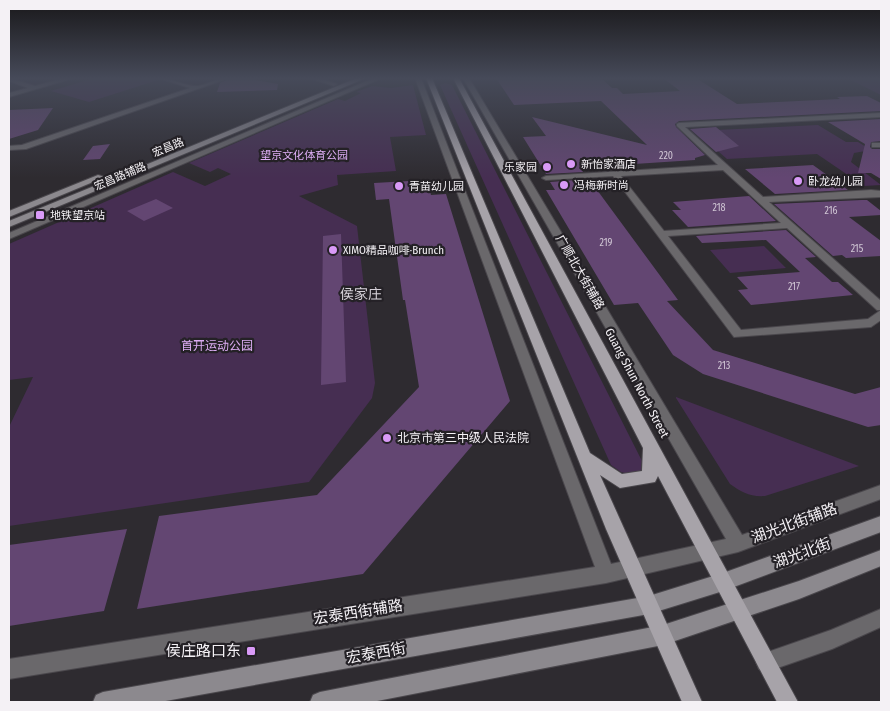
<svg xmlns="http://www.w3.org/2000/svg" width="890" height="711" font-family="'Fira Sans Condensed','Noto Sans SC',sans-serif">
<rect width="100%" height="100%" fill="#2e2b30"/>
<path fill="#462e52" d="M94 78H151L158 80 89 102 51 91Z
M847 78H881V95Z
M445 83 452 85 642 461 641 470 633 475 621 472 611 465 440 85Z
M413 85 426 135 390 137 396 171 337 175 338 185 299 196 357 226 375 383 372 398 309 482 9 526V427L33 377 9 380V244L173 172 205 186 231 174 218 168 210 172 189 163 338 99 345 101 361 93 356 92 372 86 391 88Z
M818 125 846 142H858L871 150 854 153 851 162 881 185 864 186 817 154 727 159 695 131Z
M764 246 786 268 730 273 710 250Z
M676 398V397L859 466 765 496C750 497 741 492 730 484Z"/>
<path fill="#634672" d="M231 78H245L278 84 277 90 217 92 220 83Z
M496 78H601L612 88H617L623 94 680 91 663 78H696L737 104 840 99 837 97 867 96 881 103V111L679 121 675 124 676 127 705 155 695 158V160L604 166 606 168 582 170 583 172 546 174 523 137 546 136 532 117 647 145 601 101 514 105Z
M53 108 38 130 9 139V110Z
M881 119V141L871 142 870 147 872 149H881V179L871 173H858L865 144 828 122Z
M716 127 739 146 716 152 690 129Z
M110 144 100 159 83 160 93 146Z
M813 165 848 190 775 194 745 169Z
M589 179 678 300 667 301 713 350 855 394 881 387V425L868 427 703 374 673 355 638 303 614 305 546 190H555L550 182Z
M427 180 431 195 446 194 510 401 363 574 137 609 159 516 317 495 419 387 405 300H403L389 199 376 200 374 183Z
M749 196 776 221 688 227 672 210H681L673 202Z
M156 199 173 208 144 221 127 211Z
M862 200H867L881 211V215L849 217 881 241V256L846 258 842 255 833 256 774 204Z
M786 230 816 257 805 258 832 282H838L853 295 751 305 738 290 748 289 737 277 800 272 766 240 702 243 696 236Z
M341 234 346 382 321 385 323 236Z
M127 529 104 611 9 626V545Z"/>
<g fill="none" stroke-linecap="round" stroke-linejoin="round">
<g stroke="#4a474c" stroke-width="2">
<path id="street" d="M9 78 35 86 64 78H74L9 97V93L28 88 9 81Z
M158 78C171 78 187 87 198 86 209 84 217 78 229 78L26 149 9 150V146L22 145 190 88Z
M309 78H319L337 84 334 86Z
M374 78H382L9 239V233Z
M415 78H421L611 564 726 539 463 78H469L742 535 881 485V499L738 552 606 583 9 679V659L595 567Z
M881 113V117L685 127 763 197 871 190 881 191V197L769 202 881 301V320L871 327 734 337 613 176 546 180 542 178 546 176 718 165 677 126V124L679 123ZM723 170 781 223 664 231 621 176ZM787 228 877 310H881L868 319 741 330 668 236Z
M872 143H881V147H872Z
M881 609V627L832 649 766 672 759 669 756 662 759 655 831 630Z"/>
</g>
<g stroke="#4a474c" stroke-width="2">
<path id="secondary" d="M357 78H366L9 227V221Z
M98 175 105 177 9 217V211Z
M881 516V532L723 591 649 614 160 702H93L96 695 103 692 649 596 723 573Z
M881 550V566L799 599 663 645 372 702H310L313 695 320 692 663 625 799 581Z"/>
</g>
<g stroke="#4a474c" stroke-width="2">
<path id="primary" d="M426 78H432L590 453 622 474 642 471 643 448 453 78H459L798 702H777L658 476 655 482 620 488 600 475 702 702H682L606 529Z"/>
</g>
<use href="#street" fill="#6a686b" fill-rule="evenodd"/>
<use href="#secondary" fill="#8c898e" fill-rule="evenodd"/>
<use href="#primary" fill="#a7a3a9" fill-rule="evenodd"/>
</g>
<linearGradient id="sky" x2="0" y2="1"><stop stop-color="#19181a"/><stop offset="0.44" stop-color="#464a59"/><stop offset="1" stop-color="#464a59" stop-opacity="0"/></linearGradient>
<rect width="890" height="178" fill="url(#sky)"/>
<g fill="#d99af7" stroke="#242126" stroke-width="2">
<circle cx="571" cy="164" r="5"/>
<circle cx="547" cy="167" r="5"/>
<circle cx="798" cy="181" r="5"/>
<circle cx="564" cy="185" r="5"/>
<circle cx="399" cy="186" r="5"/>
<rect x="35" y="210" width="10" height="10" rx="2.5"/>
<circle cx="333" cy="250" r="5"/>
<circle cx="387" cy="438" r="5"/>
<rect x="246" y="646" width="10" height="10" rx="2.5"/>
</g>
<g text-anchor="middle" stroke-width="4.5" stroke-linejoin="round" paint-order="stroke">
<g font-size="10" fill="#d0c6d4">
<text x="666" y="159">220</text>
<text x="719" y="211">218</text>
<text x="831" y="214">216</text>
<text x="606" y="246">219</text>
<text x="857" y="252">215</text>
<text x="794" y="290">217</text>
<text x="724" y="369">213</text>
</g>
<g font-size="11" fill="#f4f1f5" stroke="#242126">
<text transform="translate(168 147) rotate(-22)" y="4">宏昌路</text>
<text transform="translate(120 176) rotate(-23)" y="4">宏昌路辅路</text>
</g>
<g font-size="11" fill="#dbacf2" stroke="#242126">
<text x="304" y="159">望京文化体育公园</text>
</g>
<g font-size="11" fill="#f4f1f5" stroke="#242126" text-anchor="start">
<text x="581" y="168">新怡家酒店</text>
<text x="537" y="171" text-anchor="end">乐家园</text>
<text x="808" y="185">卧龙幼儿园</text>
<text x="574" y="189">冯梅新时尚</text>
<text x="409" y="190">青苗幼儿园</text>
<text x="50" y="219">地铁望京站</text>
<text x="343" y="254">XIMO精品咖啡·Brunch</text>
</g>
<g font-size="12" fill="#f4f1f5" stroke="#242126">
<text transform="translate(580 272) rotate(60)" y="4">广顺北大街辅路</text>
<text transform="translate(637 383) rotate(62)" y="4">Guang Shun North Street</text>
</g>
<g font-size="12" fill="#dbacf2" stroke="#242126">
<text x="217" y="350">首开运动公园</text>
</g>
<g font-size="12" fill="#f4f1f5" stroke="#242126" text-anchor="start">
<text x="397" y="442">北京市第三中级人民法院</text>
</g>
<g font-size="14" fill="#d5d1d8" stroke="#242126">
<text x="361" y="299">侯家庄</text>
</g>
<g font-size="15" fill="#f4f1f5" stroke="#242126">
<text transform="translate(794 523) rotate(-20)" y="5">湖光北街辅路</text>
<text transform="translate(802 553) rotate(-20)" y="5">湖光北街</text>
<text transform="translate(358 612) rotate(-9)" y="5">宏泰西街辅路</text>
<text transform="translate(376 653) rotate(-10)" y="5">宏泰西街</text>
</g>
<g font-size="15" fill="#f4f1f5" stroke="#242126" text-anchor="end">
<text x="241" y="656">侯庄路口东</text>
</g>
</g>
<rect width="890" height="711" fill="none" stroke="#f4f1f5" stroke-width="20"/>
</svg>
